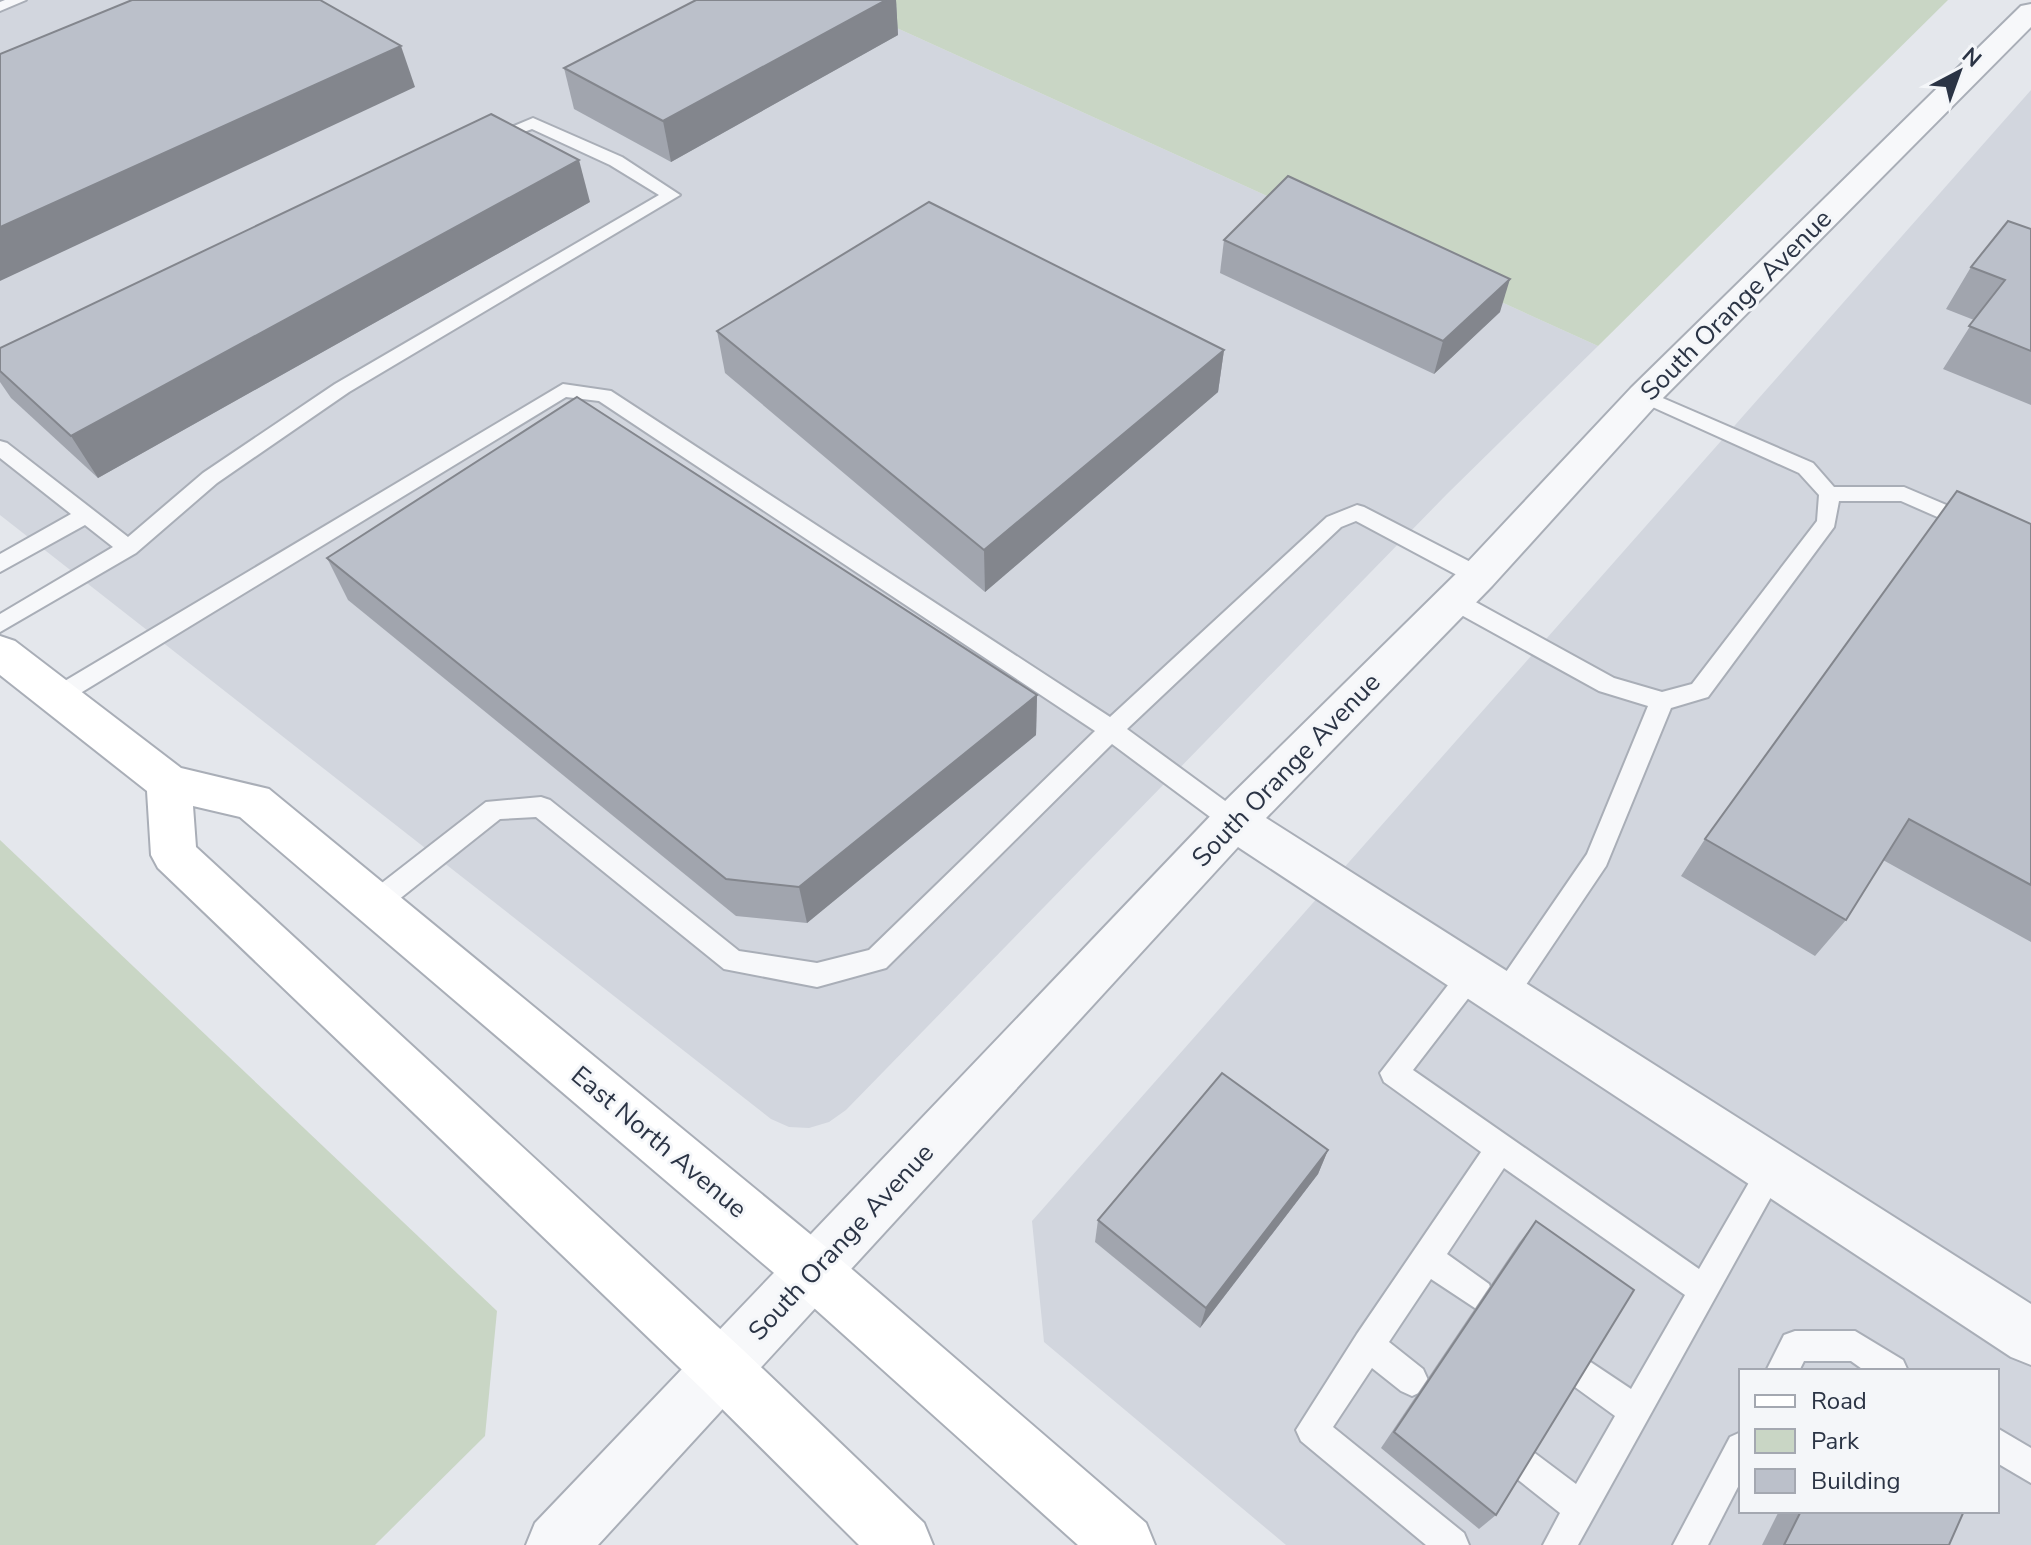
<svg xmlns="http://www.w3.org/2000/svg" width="2031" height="1545" viewBox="0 0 2031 1545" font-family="'Nunito Sans',sans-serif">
<rect width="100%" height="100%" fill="#e4e7ec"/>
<g fill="#d2d6de" fill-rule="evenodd">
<polygon points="0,0 835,0 1598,346 1447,494 846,1110 829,1122 809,1128 789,1127 771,1119 0,515"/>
<path d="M 2031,90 L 2031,1545 L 1286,1545 L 1044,1342 L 1032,1221 ZM 1741,1371 L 1997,1371 L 1997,1511 L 1741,1511 Z"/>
</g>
<g fill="#c9d6c5">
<polygon points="835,0 1948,0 1598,346"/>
<polygon points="0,840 497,1311 485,1436 375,1545 0,1545"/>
</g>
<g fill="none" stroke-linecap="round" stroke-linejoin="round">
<defs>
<g id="lane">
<polygon points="5,0 26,0 0,11 0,2"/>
<polygon points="533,118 622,157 680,195 349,392 217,483 136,553 0,632 0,614 113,547 85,525 0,572 0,554 71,514 0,458 0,441 7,443 128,537 203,473 335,384 659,195 610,165 532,129 488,145 480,140"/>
<polygon points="563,384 611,391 1110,717 1327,517 1357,505 1364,507 1486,570 1489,576 1486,582 1470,582 1356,521 1341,527 1127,729 1243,814 1246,821 1243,828 1234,831 1225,828 1112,744 886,968 817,987 724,969 536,817 500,819 383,912 374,915 365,912 361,904 365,896 486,802 541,797 550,800 739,951 817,963 869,950 1095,731 599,401 566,397 64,703 56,706 48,703 44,697 48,691"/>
<polygon points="1644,390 1813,463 1834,487 1904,487 2031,541 2031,558 1901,501 1839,501 1834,527 1708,697 1671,708 1606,866 1513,1004 1504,1008 1495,1004 1491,996 1495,988 1587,854 1648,706 1599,691 1445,606 1442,600 1445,594 1461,594 1614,678 1662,692 1692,684 1817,521 1819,495 1799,473 1637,400 1634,396 1637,392"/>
<polygon points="1471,963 1480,967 1484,975 1480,983 1413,1070 1699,1269 1762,1160 1772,1156 1782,1160 1786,1170 1578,1545 1543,1545 1560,1513 1502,1467 1497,1456 1502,1445 1513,1440 1524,1445 1576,1484 1615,1416 1557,1374 1552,1363 1557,1352 1568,1347 1631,1389 1685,1295 1504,1168 1447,1254 1489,1284 1493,1295 1489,1306 1478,1310 1431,1279 1389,1342 1423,1369 1428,1380 1423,1391 1412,1396 1401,1391 1372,1368 1333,1427 1464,1533 1469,1545 1426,1545 1301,1441 1296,1430 1357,1334 1481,1152 1384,1082 1380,1073 1462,967"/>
<polygon points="1795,1331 1855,1331 1903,1360 1908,1371 1865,1371 1851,1361 1804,1361 1799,1371 1766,1371 1784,1335"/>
<polygon points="1997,1428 2031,1448 2031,1483 1997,1463"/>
<polygon points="1741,1432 1741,1481 1708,1545 1673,1545 1730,1437"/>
</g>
<polygon id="street" points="2031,4 2031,27 1657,404 1492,586 1266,818 2031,1304 2031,1365 2011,1357 1238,847 598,1545 526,1545 535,1523 1218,808 1464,566 1631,388 2021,6"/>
<polygon id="secondary" points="0,636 15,641 181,768 269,789 832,1252 1146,1523 1155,1545 1078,1545 794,1290 240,817 193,806 196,847 742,1349 924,1523 933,1545 859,1545 702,1389 158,868 151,855 147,791 0,675"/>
</defs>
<use href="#lane" stroke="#a9aeb7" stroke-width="4"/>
<use href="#street" stroke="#a9aeb7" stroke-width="4"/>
<use href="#secondary" stroke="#a9aeb7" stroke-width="4"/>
<use href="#lane" fill="#f7f8fa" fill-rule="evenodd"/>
<use href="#street" fill="#f7f8fa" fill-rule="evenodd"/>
<use href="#secondary" fill="#fff" fill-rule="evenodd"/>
</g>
<g fill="#a1a5ae">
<polygon points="696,0 896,0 898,35 671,162 574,109 564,68"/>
<polygon points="590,202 98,478 11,398 0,382 0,348"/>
<polygon points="2031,229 2031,405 1943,369 1974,320 1946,309 1971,267"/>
<polygon points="1224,240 1500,312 1434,374 1220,273"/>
<polygon points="717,331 1224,350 1218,392 985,592 725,373"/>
<polygon points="2031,524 2031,942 1883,860 1846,920 1815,956 1681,876 1705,839"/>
<polygon points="327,558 1037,695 1036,735 807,923 736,916 348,600"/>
<polygon points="1328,1150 1318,1174 1200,1328 1095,1242 1098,1220"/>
<polygon points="1536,1221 1496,1515 1479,1529 1381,1448 1519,1243"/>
<polygon points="1779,1511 1964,1511 1949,1545 1762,1545"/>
</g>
<g fill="#83868d">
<polygon points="886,0 896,0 898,35 671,162 663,121"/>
<polygon points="401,46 415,87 0,281 0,227"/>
<polygon points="579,160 590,202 98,478 71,436"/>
<polygon points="1510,279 1500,312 1434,374 1443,341"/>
<polygon points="1224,350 1218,392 985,592 984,550"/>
<polygon points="1037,695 1036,735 807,923 799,887"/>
<polygon points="1328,1150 1318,1174 1200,1328 1206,1308"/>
</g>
<g fill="#bbc0ca" stroke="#83868d" stroke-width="2">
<polygon points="132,0 320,0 401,46 0,227 0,54"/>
<polygon points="696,0 886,0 663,121 564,68"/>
<polygon points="491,114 579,160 71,436 0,371 0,348"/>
<polygon points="1288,176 1510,279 1443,341 1224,240"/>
<polygon points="929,202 1224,350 984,550 717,331"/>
<polygon points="2008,221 2031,229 2031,351 1969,326 2005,280 1971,267"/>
<polygon points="577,397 1037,695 799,887 726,879 327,558"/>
<polygon points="1957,491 2031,524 2031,885 1909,819 1846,920 1705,839"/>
<polygon points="1222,1073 1328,1150 1206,1308 1098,1220"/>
<polygon points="1536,1221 1634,1290 1496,1515 1394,1432"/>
<polygon points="1801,1511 1964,1511 1949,1545 1784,1545"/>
</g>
<g text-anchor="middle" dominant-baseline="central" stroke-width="6" stroke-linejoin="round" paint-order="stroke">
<g font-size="26" fill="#2b3445" stroke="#f4f6f9">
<text transform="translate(1736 305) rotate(-45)">South Orange Avenue</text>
<text transform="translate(1286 770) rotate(-46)">South Orange Avenue</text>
<text transform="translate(659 1142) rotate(40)">East North Avenue</text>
<text transform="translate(841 1242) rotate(-47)">South Orange Avenue</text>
</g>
</g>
<rect x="1739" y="1369" width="260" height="144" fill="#f4f6f9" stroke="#a4a8b1" stroke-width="2"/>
<rect x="1755" y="1395" width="40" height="12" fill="#ffffff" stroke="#a4a8b1" stroke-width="2"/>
<text x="1811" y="1409" font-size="24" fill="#2b3445">Road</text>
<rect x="1755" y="1429" width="40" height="24" fill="#c9d6c5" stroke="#a4a8b1" stroke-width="2"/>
<text x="1811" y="1449" font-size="24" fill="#2b3445">Park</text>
<rect x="1755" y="1469" width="40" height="24" fill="#bbc0ca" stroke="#a4a8b1" stroke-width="2"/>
<text x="1811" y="1489" font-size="24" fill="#2b3445">Building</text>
<g transform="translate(1959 72) rotate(41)" stroke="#f4f6f9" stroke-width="6" paint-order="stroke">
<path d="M0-6L14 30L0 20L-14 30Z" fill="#2b3445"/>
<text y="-12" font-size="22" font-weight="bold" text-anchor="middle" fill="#2b3445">N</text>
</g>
</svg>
